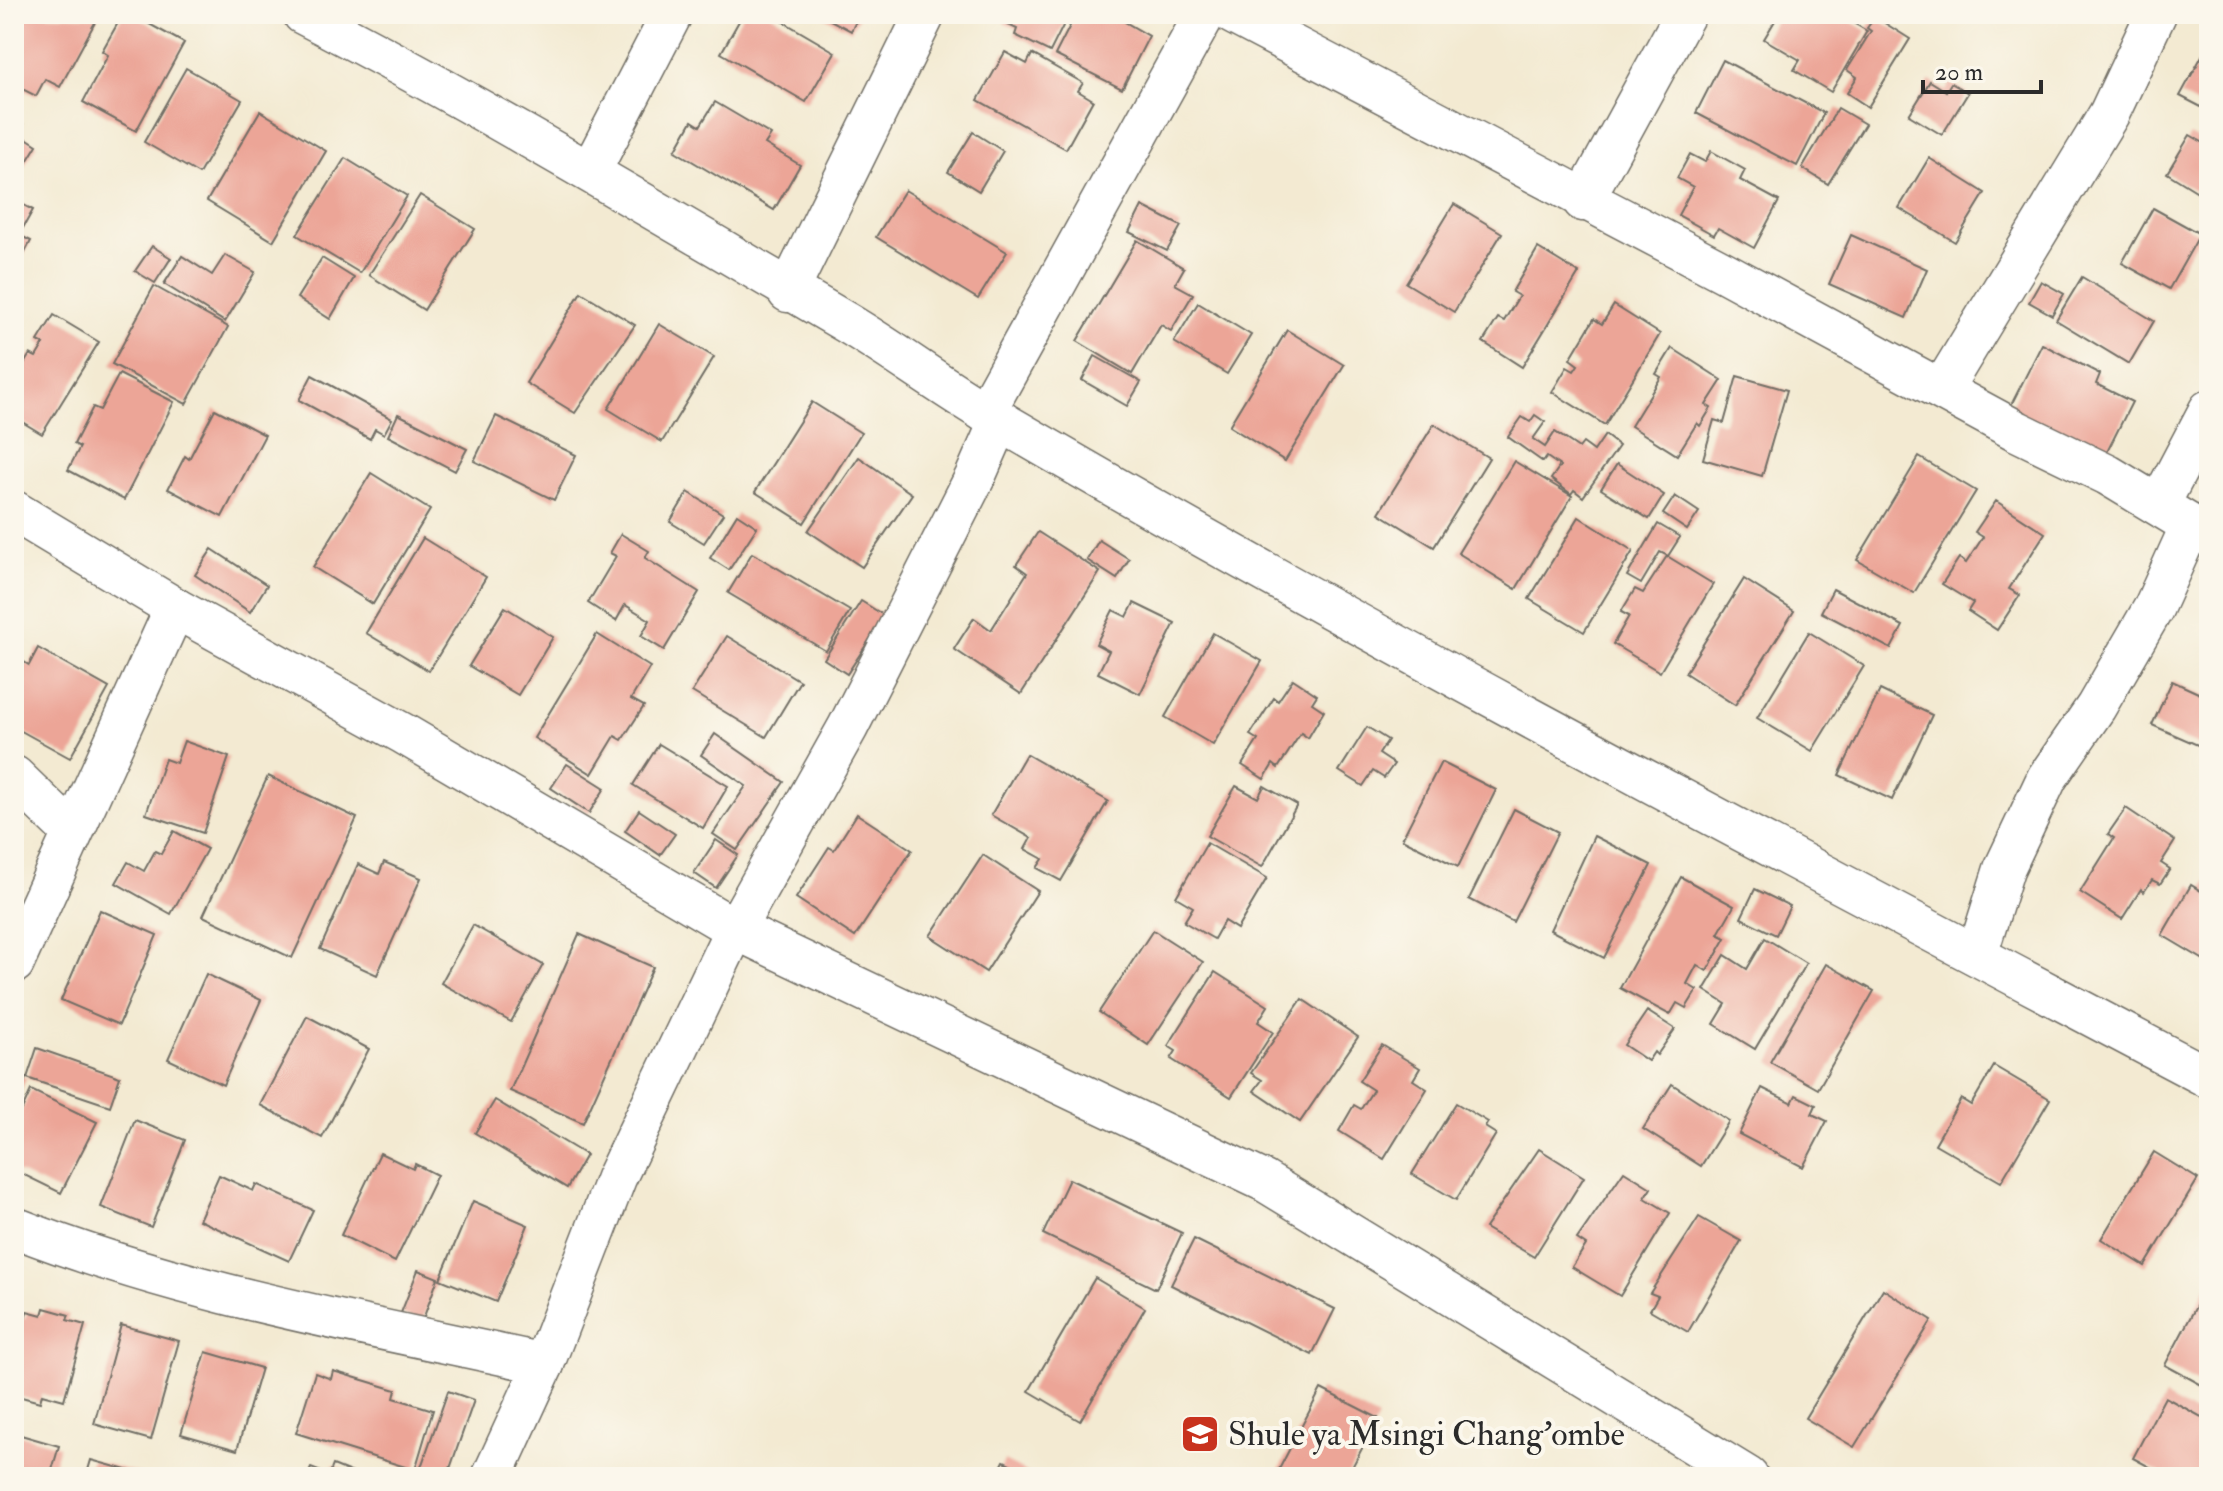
<svg xmlns="http://www.w3.org/2000/svg" width="2223" height="1491" viewBox="0 0 2223 1491" font-family="'IM FELL Double Pica',serif">
<rect width="100%" height="100%" fill="#fbf7ec"/>
<filter id="ink" filterUnits="userSpaceOnUse"><feTurbulence type="fractalNoise" baseFrequency=".0125" numOctaves="2"/><feDisplacementMap in="SourceGraphic" scale="16" xChannelSelector="R" yChannelSelector="G"/><feConvolveMatrix kernelMatrix="1 2 1 2 8 2 1 2 1" color-interpolation-filters="sRGB"/></filter>
<filter id="wash" filterUnits="userSpaceOnUse"><feTurbulence type="fractalNoise" baseFrequency=".006" numOctaves="4" result="noise"/><feDisplacementMap in="SourceGraphic" scale="32" xChannelSelector="R" yChannelSelector="G"/><feGaussianBlur stdDeviation="1.8" result="paint"/><feColorMatrix in="noise" values="0 0 0 0 0 0 0 0 0 0 0 0 0 0 0 0 0 1.4 0 .05"/><feComposite in="paint" operator="in"/></filter>
<g filter="url(#wash)">
<rect width="100%" height="100%" fill="#f3ead2"/>
<g id="blocks">
<g fill="#eca597">
<polygon points="18,14 98,17 60,87 45,79 36,96 14,85 14,22"/>
<polygon points="123,14 131,14 184,43 136,131 83,102 108,55 102,51"/>
<polygon points="743,14 770,14 835,52 806,102 721,53"/>
<polygon points="819,14 860,14 851,31"/>
<polygon points="1009,14 1069,14 1050,52 1015,35 1017,29 1004,23"/>
<polygon points="1076,14 1111,14 1149,36 1122,89 1055,55"/>
<polygon points="1779,14 1830,14 1839,20 1841,16 1867,31 1831,92 1794,70 1800,60 1764,39"/>
<polygon points="1875,17 1910,39 1868,107 1847,93 1857,77 1847,70 1871,31 1867,28"/>
<polygon points="2209,43 2209,111 2180,96"/>
<polygon points="1005,52 1027,64 1032,54 1083,83 1078,91 1093,100 1066,149 978,100"/>
<polygon points="1723,60 1824,113 1797,166 1696,113"/>
<polygon points="186,68 242,100 199,174 144,142"/>
<polygon points="1930,81 1946,91 1951,83 1968,93 1942,135 1909,115"/>
<polygon points="715,102 771,135 765,144 800,165 774,210 675,151 692,121 700,126"/>
<polygon points="1838,108 1865,124 1828,184 1802,168"/>
<polygon points="260,111 326,151 273,241 207,201"/>
<polygon points="14,118 23,124 17,132 37,145 18,176 14,173"/>
<polygon points="973,132 1003,151 979,191 948,172"/>
<polygon points="2190,135 2209,146 2209,199 2167,173"/>
<polygon points="1711,151 1745,170 1740,180 1779,201 1754,248 1718,228 1714,235 1678,215 1693,187 1677,178 1690,154 1705,162"/>
<polygon points="345,158 407,196 360,273 297,235"/>
<polygon points="1929,158 1985,193 1955,242 1899,208"/>
<polygon points="905,190 1007,252 978,299 876,237"/>
<polygon points="420,195 475,229 424,310 369,275"/>
<polygon points="14,200 33,210 19,235 31,241 21,260 14,256"/>
<polygon points="1454,204 1502,233 1454,312 1406,283"/>
<polygon points="1142,206 1181,226 1167,251 1129,232"/>
<polygon points="2153,208 2200,234 2169,289 2122,263"/>
<polygon points="1851,235 1927,269 1906,318 1829,284"/>
<polygon points="1137,240 1184,268 1175,284 1193,294 1171,331 1161,325 1132,374 1077,341"/>
<polygon points="152,246 171,258 155,283 135,271"/>
<polygon points="1538,248 1579,273 1522,367 1483,342 1498,318 1504,321 1519,296 1512,292"/>
<polygon points="225,255 255,272 225,322 164,284 182,256 212,275"/>
<polygon points="322,258 354,278 330,319 297,298"/>
<polygon points="2082,277 2154,321 2129,364 2056,320"/>
<polygon points="2041,281 2064,294 2052,315 2029,302"/>
<polygon points="154,286 228,327 186,404 112,364"/>
<polygon points="581,292 635,325 575,413 526,383"/>
<polygon points="1198,303 1251,335 1227,374 1174,342"/>
<polygon points="1614,305 1660,334 1605,425 1552,392 1567,367 1574,371 1578,365 1570,359 1594,319 1602,324"/>
<polygon points="54,315 99,342 42,434 14,417 18,397 14,395 14,380 30,354 36,357 44,344 38,341"/>
<polygon points="659,324 714,357 662,442 608,409"/>
<polygon points="1287,330 1344,365 1285,461 1229,426"/>
<polygon points="2042,344 2100,374 2096,384 2132,402 2104,458 2009,409"/>
<polygon points="1672,348 1722,380 1706,405 1711,408 1700,426 1697,423 1677,455 1631,426 1661,377 1656,374"/>
<polygon points="1095,356 1141,382 1127,406 1082,380"/>
<polygon points="119,374 174,402 124,500 68,470 80,447 74,444 93,407 100,410"/>
<polygon points="312,375 392,419 384,434 375,429 370,439 299,400"/>
<polygon points="1737,376 1787,390 1762,476 1703,459 1714,420 1724,423"/>
<polygon points="812,402 861,433 804,523 755,492"/>
<polygon points="215,409 265,435 222,517 168,489 185,456 189,459"/>
<polygon points="398,414 467,449 455,471 388,436"/>
<polygon points="1535,415 1545,422 1533,439 1545,447 1555,432 1579,448 1583,443 1594,451 1605,435 1619,446 1583,497 1574,490 1571,494 1551,479 1560,466 1547,457 1543,462 1508,437 1522,417 1530,422"/>
<polygon points="496,416 576,455 554,500 474,461"/>
<polygon points="1434,424 1489,458 1434,547 1379,513"/>
<polygon points="859,457 912,494 862,567 808,531"/>
<polygon points="1919,457 1976,491 1914,593 1857,560"/>
<polygon points="1514,461 1572,496 1516,589 1458,553"/>
<polygon points="1617,464 1664,495 1649,519 1601,489"/>
<polygon points="371,473 430,510 373,604 313,567"/>
<polygon points="688,492 723,514 704,543 670,522"/>
<polygon points="1675,496 1699,512 1687,530 1663,514"/>
<polygon points="1996,501 2045,533 2009,589 2020,595 1997,630 1968,611 1973,603 1942,584 1959,558 1966,563 1983,537 1975,532"/>
<polygon points="737,514 757,527 729,570 710,558"/>
<polygon points="1579,517 1633,551 1584,632 1529,599"/>
<polygon points="1658,524 1680,537 1668,556 1660,552 1641,584 1627,576"/>
<polygon points="1038,532 1100,572 1021,694 954,649 974,618 991,630 1027,573 1016,565"/>
<polygon points="621,534 649,551 645,558 699,592 664,650 641,636 650,620 625,605 616,621 588,603 616,556 610,553"/>
<polygon points="423,538 486,577 429,671 366,633"/>
<polygon points="1099,540 1129,559 1117,579 1087,560"/>
<polygon points="212,549 267,585 250,612 195,575"/>
<polygon points="752,553 850,611 826,651 728,593"/>
<polygon points="1667,556 1713,584 1660,672 1613,644 1629,616 1621,612 1635,589 1643,593"/>
<polygon points="1744,579 1794,611 1735,705 1685,673"/>
<polygon points="1833,589 1903,626 1891,649 1821,612"/>
<polygon points="861,601 885,616 847,674 824,659"/>
<polygon points="1134,603 1175,623 1140,694 1098,673 1109,651 1096,644 1113,610 1127,617"/>
<polygon points="505,607 553,637 518,695 469,666"/>
<polygon points="1809,632 1864,666 1812,751 1757,718"/>
<polygon points="1213,633 1262,661 1213,745 1165,717"/>
<polygon points="597,634 650,667 631,699 644,706 622,740 615,736 592,774 534,738"/>
<polygon points="727,636 800,681 766,737 692,692"/>
<polygon points="38,648 109,688 70,758 14,727 14,656 29,665"/>
<polygon points="1293,679 1317,695 1312,703 1324,711 1308,738 1301,733 1278,768 1273,764 1264,779 1242,765 1258,740 1250,735 1274,698 1278,701"/>
<polygon points="2172,681 2209,698 2209,750 2152,725"/>
<polygon points="1880,690 1932,715 1892,800 1839,775"/>
<polygon points="1367,727 1388,740 1379,754 1394,764 1384,778 1373,771 1363,786 1339,771"/>
<polygon points="715,734 784,782 737,850 713,834 746,786 701,755"/>
<polygon points="184,741 229,757 203,833 146,814 165,759 176,763"/>
<polygon points="659,744 728,786 703,828 633,785"/>
<polygon points="1026,754 1108,801 1061,881 1037,868 1043,859 1025,849 1031,838 991,815"/>
<polygon points="1441,762 1496,790 1458,867 1402,839"/>
<polygon points="567,764 605,788 589,813 551,788"/>
<polygon points="268,776 357,818 292,958 203,916"/>
<polygon points="1236,786 1258,798 1264,786 1297,805 1262,867 1207,836"/>
<polygon points="2126,808 2175,841 2161,863 2170,869 2160,884 2152,880 2144,892 2141,889 2122,919 2080,892 2114,838 2108,834"/>
<polygon points="1514,809 1558,832 1513,922 1469,899"/>
<polygon points="639,810 675,834 660,855 625,831"/>
<polygon points="857,814 912,850 855,937 796,898 829,847 834,850"/>
<polygon points="174,831 207,849 171,914 116,883 128,862 144,871 155,851 161,854"/>
<polygon points="1594,836 1651,865 1604,958 1550,930"/>
<polygon points="716,840 738,855 716,888 694,873"/>
<polygon points="1207,843 1267,878 1237,929 1224,921 1214,939 1184,922 1193,907 1176,897"/>
<polygon points="983,855 1038,891 986,972 930,936"/>
<polygon points="384,862 421,878 377,975 320,949 358,864 379,874"/>
<polygon points="1681,877 1734,906 1718,934 1726,938 1707,971 1697,965 1687,984 1697,990 1686,1008 1677,1003 1670,1015 1620,988"/>
<polygon points="2209,877 2209,963 2162,935 2191,885 2201,891"/>
<polygon points="1755,889 1790,906 1776,935 1741,918"/>
<polygon points="100,910 157,935 119,1025 61,1000"/>
<polygon points="473,925 543,965 511,1022 441,983"/>
<polygon points="1153,930 1203,962 1148,1045 1099,1012"/>
<polygon points="579,934 653,967 583,1123 510,1091"/>
<polygon points="1765,938 1806,963 1755,1049 1714,1024 1726,1004 1704,990 1725,955 1747,969"/>
<polygon points="1826,964 1874,991 1818,1089 1770,1062"/>
<polygon points="1215,972 1268,1006 1258,1022 1273,1032 1231,1097 1171,1059 1176,1051 1168,1046"/>
<polygon points="206,974 261,1000 223,1085 168,1059"/>
<polygon points="1302,999 1358,1037 1300,1122 1254,1091 1262,1080 1251,1073"/>
<polygon points="1647,1011 1675,1029 1657,1055 1654,1052 1648,1061 1624,1045"/>
<polygon points="307,1016 369,1049 322,1138 260,1105"/>
<polygon points="1382,1045 1420,1068 1413,1080 1427,1089 1384,1159 1339,1131 1354,1105 1361,1109 1373,1090 1359,1081"/>
<polygon points="37,1048 120,1077 110,1106 27,1078"/>
<polygon points="1994,1066 2050,1099 2001,1182 1935,1144 1961,1099 1971,1105"/>
<polygon points="14,1073 26,1078 14,1106 22,1110 31,1090 97,1122 61,1193 14,1170"/>
<polygon points="1672,1084 1729,1121 1701,1166 1643,1129"/>
<polygon points="1762,1088 1792,1103 1796,1095 1816,1105 1812,1114 1827,1121 1803,1167 1739,1134"/>
<polygon points="495,1100 586,1155 567,1188 475,1133"/>
<polygon points="1456,1103 1488,1122 1485,1127 1496,1134 1456,1200 1412,1174"/>
<polygon points="135,1120 185,1140 151,1227 101,1207"/>
<polygon points="1539,1149 1584,1177 1534,1257 1485,1228"/>
<polygon points="2154,1152 2198,1179 2145,1266 2101,1239"/>
<polygon points="380,1153 413,1169 415,1164 437,1175 395,1262 341,1235"/>
<polygon points="1624,1171 1651,1188 1645,1198 1670,1213 1620,1296 1572,1267 1586,1245 1577,1239"/>
<polygon points="219,1175 253,1191 256,1184 313,1210 289,1261 199,1220"/>
<polygon points="1069,1179 1182,1233 1156,1289 1043,1234"/>
<polygon points="473,1201 528,1225 496,1302 440,1279"/>
<polygon points="1699,1217 1741,1241 1688,1332 1650,1310 1658,1296 1650,1293"/>
<polygon points="1194,1239 1335,1309 1312,1355 1171,1285"/>
<polygon points="418,1270 438,1278 422,1322 401,1313"/>
<polygon points="1095,1278 1145,1308 1080,1421 1029,1391"/>
<polygon points="2209,1282 2209,1389 2165,1365"/>
<polygon points="1883,1289 1932,1320 1854,1447 1805,1418"/>
<polygon points="44,1308 69,1315 67,1320 85,1325 64,1400 42,1394 40,1402 14,1395 14,1361 19,1342 14,1340 14,1332 18,1317 25,1319 27,1311 42,1315"/>
<polygon points="121,1325 179,1341 151,1440 94,1424"/>
<polygon points="206,1352 261,1368 237,1450 181,1434"/>
<polygon points="333,1371 396,1390 394,1398 433,1410 415,1470 296,1433 315,1373 331,1379"/>
<polygon points="1321,1389 1378,1418 1347,1477 1275,1477"/>
<polygon points="448,1391 474,1400 447,1477 430,1477 419,1473"/>
<polygon points="2165,1397 2209,1421 2209,1477 2168,1477 2133,1458"/>
<polygon points="14,1433 59,1446 50,1477 14,1477"/>
<polygon points="91,1460 141,1474 140,1477 86,1477"/>
<polygon points="1004,1461 1036,1477 996,1477"/>
<polygon points="333,1465 363,1477 307,1477 311,1468 329,1475"/>
</g>
</g>
</g>
<g filter="url(#ink)">
<use href="#blocks" fill-opacity="0" stroke="#716e65" stroke-width="2"/>
<g fill="none" stroke-linecap="round" stroke-linejoin="round">
<defs>
<g id="street">
<path d="M 303,14 C 489,110 667,218 847,323 C 894,351 938,384 985,412 C 1386,647 1798,861 2209,1078"/>
<polyline points="1233,14 1724,272 2017,431 2108,475 2209,536"/>
<polyline points="590,172 672,14"/>
<polyline points="1583,201 1685,14"/>
<polyline points="788,292 925,14"/>
<polyline points="1942,389 2109,114 2156,14"/>
<polyline points="985,412 1205,14"/>
<polyline points="2159,505 2209,410"/>
<polyline points="14,511 175,608 404,734 735,929 1264,1181 1748,1477"/>
<polyline points="14,776 71,831"/>
<polyline points="1977,955 2004,869 2047,778 2096,707 2153,609 2191,525"/>
<polyline points="14,963 175,608"/>
<path d="M 14,1227 C 183,1294 367,1325 544,1364"/>
<polyline points="492,1477 544,1364 616,1178 735,929 848,727 975,477 1000,420"/>
</g>
</defs>
<use href="#street" stroke="#716e65" stroke-width="43"/>
<use href="#street" stroke="#fff" stroke-width="40"/>
</g>
</g>
<defs>
<symbol id="school-square" viewBox="-11 -11 22 22"><rect x="-9" y="-9" width="18" height="18" rx="4" fill="#c8321e" stroke="#fbf7ec"/><path d="M0-5L7-2L0 1L-7-2ZM-4 1L0 2.5L4 1V4Q0 6-4 4Z" fill="#fff"/></symbol>
</defs>
<g fill-rule="evenodd">
<use href="#school-square" x="1178" y="1412" width="44" height="44"/>
</g>
<g text-anchor="middle" dominant-baseline="central" stroke-width="8" stroke-linejoin="round" paint-order="stroke">
<g font-size="34" fill="#2b2b2b" stroke="#fbf7ec" text-anchor="start">
<text x="1228" y="1434">Shule ya Msingi Chang'ombe</text>
</g>
</g>
<rect width="2223" height="1491" fill="none" stroke="#fbf7ec" stroke-width="48"/>
<path d="M1923 80v12h118v-12" fill="none" stroke="#2b2b2b" stroke-width="4"/>
<text x="1935" y="80" font-size="24" fill="#2b2b2b" stroke="#fbf7ec" stroke-width="6" paint-order="stroke">20 m</text>
</svg>
